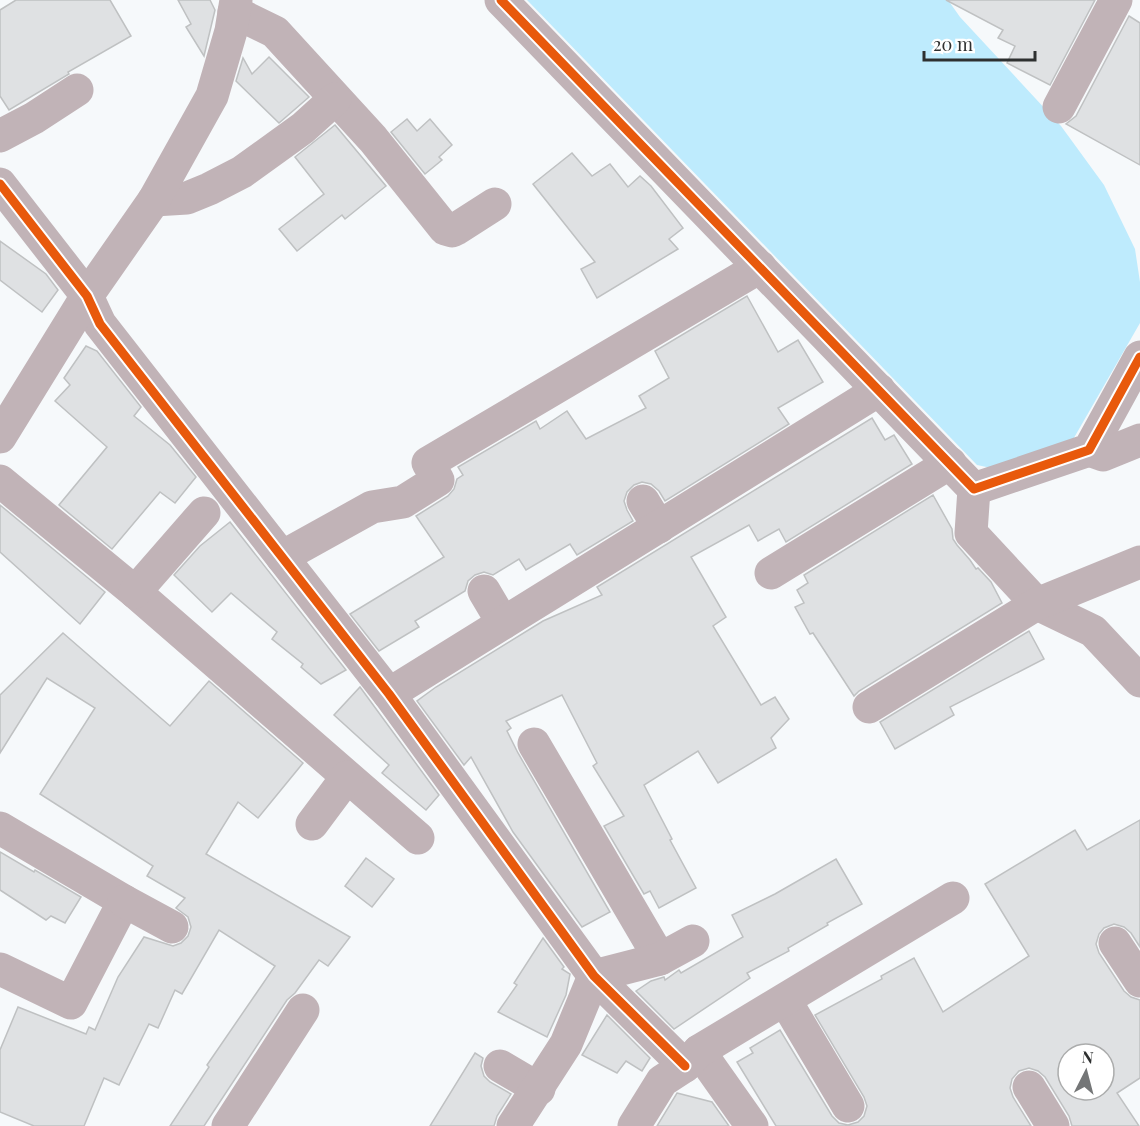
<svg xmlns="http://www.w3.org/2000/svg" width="1140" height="1126" viewBox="0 0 1140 1126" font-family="'Playfair Display',serif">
<rect width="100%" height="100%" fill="#f6f9fb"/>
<polygon fill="#beebfd" points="527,0 948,0 960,17 1061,126 1104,185 1135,249 1140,282 1140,323 1071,443 996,469 977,465"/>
<g fill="#dfe1e3" stroke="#bfc1c2" stroke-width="1.5" fill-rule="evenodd">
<polygon points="16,0 110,0 131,36 68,72 69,74 9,110 0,96 0,10"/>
<polygon points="178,0 210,0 215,10 204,56 186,27 191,24"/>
<polygon points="946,0 1095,0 1050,85 1007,63 1015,46 998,38 1003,30"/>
<polygon points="1129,16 1140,23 1140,165 1066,124 1076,116"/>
<polygon points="269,57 309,97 279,123 236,81 243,58 252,74"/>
<polygon points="407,119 417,131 430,119 452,145 439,157 442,160 425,174 391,132"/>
<polygon points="335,125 386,186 345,219 342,215 297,251 279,229 324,194 295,157"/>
<polygon points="572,153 592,176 610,164 628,187 640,176 651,186 683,228 669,239 678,249 597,298 581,269 595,262 533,184"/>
<polygon points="0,241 46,274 58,290 42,312 0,280"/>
<polygon points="747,296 778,352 798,340 823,382 778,408 789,424 665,501 659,491 651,484 642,482 634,485 627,492 624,501 627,510 633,521 577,555 570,544 526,570 519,559 493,575 484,572 475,575 468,581 465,591 415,621 419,627 379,651 350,614 444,557 416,516 448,496 454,489 457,479 463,475 458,467 536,421 540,429 567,411 586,439 646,408 639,396 669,378 655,351"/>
<polygon points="86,346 97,351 141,407 134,416 170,445 196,477 175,503 160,492 112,549 59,505 107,447 55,401 70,385 64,378"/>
<polygon points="872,418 885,440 894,435 912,464 786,542 779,529 758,541 749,525 691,557 726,617 713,626 761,705 775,697 789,719 771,738 776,748 718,783 698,751 644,785 672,839 670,840 696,888 659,908 650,891 644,894 604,826 624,816 593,766 597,763 562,695 506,721 511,728 507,731 518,753 610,912 582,927 513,832 471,757 464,765 417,701 436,687 543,621 602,595 597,587"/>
<polygon points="933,495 952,529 953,539 957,545 970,560 976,569 978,568 991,582 1002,603 859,691 854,696 813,633 810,634 795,607 804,603 797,590 808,583 804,575"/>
<polygon points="0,505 105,592 80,624 0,552"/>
<polygon points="230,522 346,670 321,684 301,667 303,664 272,639 277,632 231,593 212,612 174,575 200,546"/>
<polygon points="1029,631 1044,659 950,707 954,715 895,749 880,722"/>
<polygon points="63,633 170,726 209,681 303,763 258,818 238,802 206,854 350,937 328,966 319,960 295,993 287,1000 204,1126 170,1126 209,1067 207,1065 275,966 219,930 182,994 175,990 158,1028 149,1024 119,1085 104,1078 84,1126 34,1126 0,1112 0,1050 18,1007 86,1034 89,1027 95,1030 118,977 144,937 173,946 181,943 188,936 191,927 188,917 176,908 185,898 147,876 153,866 40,794 95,708 47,678 0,753 0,695"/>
<polygon points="360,687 439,795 426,810 382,773 389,765 334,715"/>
<path d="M 1140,820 L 1140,947 L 1131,933 L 1124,927 L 1114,924 L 1104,928 L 1099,934 L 1096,944 L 1099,953 L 1124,991 L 1131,997 L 1140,1000 L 1140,1078 L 1117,1093 L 1139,1126 L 1072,1126 L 1069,1116 L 1045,1077 L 1038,1071 L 1029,1068 L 1019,1071 L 1012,1079 L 1010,1088 L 1013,1097 L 1031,1126 L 776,1126 L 737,1062 L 753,1053 L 750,1048 L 780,1030 L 832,1116 L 839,1123 L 848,1125 L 858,1122 L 864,1116 L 867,1106 L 864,1097 L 815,1015 L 882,979 L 881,976 L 914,958 L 943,1012 L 1029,956 L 985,884 L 1075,830 L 1087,850 ZM 1068,1054 L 1104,1054 L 1104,1090 L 1068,1090 Z"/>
<polygon points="0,852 34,872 35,870 81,897 65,923 51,916 46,920 0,890"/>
<polygon points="366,858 394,879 372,907 345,886"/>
<polygon points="836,859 862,904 827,923 828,925 788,948 789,951 747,973 750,978 674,1029 636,991 651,981 664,977 665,980 679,970 681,973 743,937 732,915 775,894"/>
<polygon points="543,938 564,967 562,969 570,974 566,995 547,1037 498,1012 517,985 514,983"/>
<polygon points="607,1015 650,1058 642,1071 626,1061 617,1073 582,1055"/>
<polygon points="475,1053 483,1058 481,1066 484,1076 490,1082 511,1094 497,1116 494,1126 430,1126"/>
<polygon points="677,1093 712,1102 729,1126 657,1126"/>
</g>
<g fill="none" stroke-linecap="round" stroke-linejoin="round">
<g stroke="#c1b3b7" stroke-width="33">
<polyline points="501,0 974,489 1089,450 1140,357"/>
<polyline points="234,12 275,32 373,139 445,229 452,231 456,229 495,204"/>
<polyline points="1059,107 1116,0"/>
<polyline points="0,136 34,118 77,90"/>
<polyline points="0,184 87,296 100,324 389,694 594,976 685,1066"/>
<polyline points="154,200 187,198 209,189 242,172 303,128 335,99"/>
<polyline points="0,437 87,296 154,200 212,96 231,31 236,0"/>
<polyline points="1089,450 1103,455 1140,440"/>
<polyline points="0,481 135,592 418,838"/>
<polyline points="974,489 971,533 1037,604 1093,631 1140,681"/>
<polyline points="643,501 659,527"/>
<polyline points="282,557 372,507 403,502 438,480 428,463 760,267"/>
<polyline points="771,573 950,463"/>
<polyline points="484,591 503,623"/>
<polyline points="135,592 204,513"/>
<polyline points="389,694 879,390"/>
<polyline points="869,707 1037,604 1140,562"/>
<polyline points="534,744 660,959"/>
<polyline points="312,824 347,777"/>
<polyline points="0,828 124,901 71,1003 0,969"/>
<polyline points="124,901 172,927"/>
<polyline points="1115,943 1140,981"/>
<polyline points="785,1000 848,1106"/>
<polyline points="699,1051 752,1126"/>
<polyline points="500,1066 539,1089"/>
<polyline points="1029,1087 1053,1126"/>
<polyline points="228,1126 303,1010"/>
<polyline points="513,1126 566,1044 594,976 660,959 693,941"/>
<polyline points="634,1126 662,1081 685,1066 699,1051 953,898"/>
</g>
<defs>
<g id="cycleway">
<polyline points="501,0 974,489 1089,450 1140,357"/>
<polyline points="0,184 87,296 100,324 389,694 594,976 685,1066"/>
</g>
</defs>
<use href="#cycleway" stroke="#fff" stroke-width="13"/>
<use href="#cycleway" stroke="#e8590c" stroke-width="9"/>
</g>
<g transform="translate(1086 1072) rotate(6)"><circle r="28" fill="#ffffff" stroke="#abacac" stroke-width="1.5"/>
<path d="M0-4.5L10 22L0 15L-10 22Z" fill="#747677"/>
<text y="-9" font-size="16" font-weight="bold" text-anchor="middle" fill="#2e3030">N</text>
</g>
<path d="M924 51v9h111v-9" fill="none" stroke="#2e3030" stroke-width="3"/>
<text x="933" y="51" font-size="18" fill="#2e3030" stroke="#ffffff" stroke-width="4.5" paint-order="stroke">20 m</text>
</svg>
